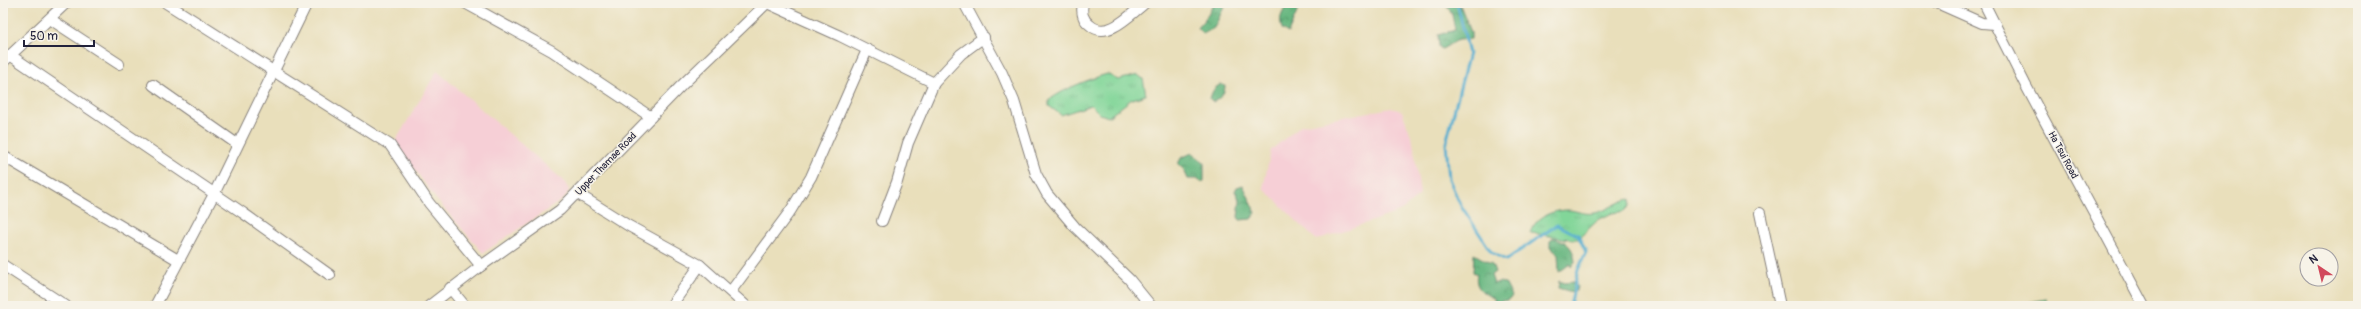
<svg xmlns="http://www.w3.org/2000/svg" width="2361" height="309" viewBox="0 0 2361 309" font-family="Pangolin,sans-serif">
<defs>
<pattern id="grass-tufts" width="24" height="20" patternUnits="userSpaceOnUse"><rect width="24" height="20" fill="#82d699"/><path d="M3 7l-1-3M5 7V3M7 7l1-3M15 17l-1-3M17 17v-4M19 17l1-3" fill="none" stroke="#70b785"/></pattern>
<pattern id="forest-crowns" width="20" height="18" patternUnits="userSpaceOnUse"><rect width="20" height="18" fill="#69b781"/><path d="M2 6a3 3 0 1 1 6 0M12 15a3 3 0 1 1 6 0" fill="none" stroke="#56946b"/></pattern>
</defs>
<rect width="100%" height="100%" fill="#f7f3e8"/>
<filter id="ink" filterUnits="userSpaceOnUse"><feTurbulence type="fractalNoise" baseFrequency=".025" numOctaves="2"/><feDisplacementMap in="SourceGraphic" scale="8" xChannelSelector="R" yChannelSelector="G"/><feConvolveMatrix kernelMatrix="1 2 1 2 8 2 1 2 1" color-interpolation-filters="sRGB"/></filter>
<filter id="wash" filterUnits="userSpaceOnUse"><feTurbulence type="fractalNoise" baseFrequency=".012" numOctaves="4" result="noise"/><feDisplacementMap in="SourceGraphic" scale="16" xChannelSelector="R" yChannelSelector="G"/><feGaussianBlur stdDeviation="0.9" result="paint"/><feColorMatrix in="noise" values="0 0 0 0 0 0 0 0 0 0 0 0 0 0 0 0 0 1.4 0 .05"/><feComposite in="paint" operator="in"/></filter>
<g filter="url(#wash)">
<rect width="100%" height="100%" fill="#e9dfbb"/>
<g fill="#f6cfd6">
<polygon points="437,71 564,181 569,190 565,198 483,253 436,199 395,142"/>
<polygon points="1391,108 1402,111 1413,141 1420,195 1399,212 1316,240 1263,188 1271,150 1301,125"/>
</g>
<g fill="url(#grass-tufts)" stroke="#527c6a">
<path d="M 1107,74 L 1118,80 L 1138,75 L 1143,79 L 1146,95 L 1132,99 L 1108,117 L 1100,114 L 1091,105 L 1061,115 L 1049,106 L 1049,100 C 1066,88 1087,80 1107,74 Z"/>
<path d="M 1631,199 L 1630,206 L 1625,211 L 1612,213 L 1598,220 L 1578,239 C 1562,240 1546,234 1530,233 C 1536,217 1550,211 1567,210 C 1576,210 1584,215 1594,213 C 1608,211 1618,200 1631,199 Z"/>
</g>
<g fill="url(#forest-crowns)" stroke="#466c5e">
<polygon points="1214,3 1226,3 1214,28 1203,34 1197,28 1208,15"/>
<path d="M 1287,3 L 1301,3 L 1288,33 L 1282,29 C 1278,15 1283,15 1287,3 Z"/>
<polygon points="1446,3 1460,5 1471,32 1471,39 1458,40 1442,49 1439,47 1438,35 1455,30 1452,15"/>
<path d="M 1221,84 L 1225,86 C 1225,93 1220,99 1213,102 L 1210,99 C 1212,91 1214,88 1221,84 Z"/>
<polygon points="1192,153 1204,162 1204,181 1201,182 1197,179 1188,179 1184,170 1178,164 1181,158"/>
<polygon points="1243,185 1256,213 1251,219 1240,220 1238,217 1240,201 1235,191 1237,187"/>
<path d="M 1554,238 C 1567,241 1574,248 1575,262 L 1571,267 L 1570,264 L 1559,272 L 1558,254 L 1550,247 L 1550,241 Z"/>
<path d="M 1474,254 L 1492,264 L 1495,272 L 1491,275 L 1494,284 L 1498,282 L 1505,283 L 1512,296 L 1509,300 L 1501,301 L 1503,306 L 1495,306 L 1494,298 C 1483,294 1474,287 1477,274 L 1473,272 Z"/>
<polygon points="1559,281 1564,283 1573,282 1577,286 1576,291 1572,292 1558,288"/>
</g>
<polygon fill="#82d699" stroke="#527c6a" points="2046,299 2047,306 2011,306"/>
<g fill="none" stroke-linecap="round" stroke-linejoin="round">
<polyline stroke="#52add0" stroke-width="3" points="1457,3 1469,53 1446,143 1449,179 1460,204 1492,253 1506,260 1557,225 1578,235 1586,252 1578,270 1570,306"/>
</g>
</g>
<g filter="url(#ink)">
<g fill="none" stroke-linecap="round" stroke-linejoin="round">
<defs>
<g id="minor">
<polyline points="166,3 390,145 429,203 481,266"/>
<polyline points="465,3 552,51 651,117"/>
<polyline points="767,3 840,36 934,83"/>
<polyline points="964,3 1002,73 1014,101 1036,174 1047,194 1075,227 1129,279 1151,306"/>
<path d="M 1083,3 C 1081,12 1082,19 1090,25 C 1107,41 1131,14 1145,3"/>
<polyline points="1937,3 1982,23 1995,24"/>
<polyline points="1984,3 2025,84 2144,306"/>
<polyline points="50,19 119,64"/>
<polyline points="10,55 243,213 330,275"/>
<polyline points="3,62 66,3"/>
<polyline points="153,85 237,144"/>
<polyline points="3,156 178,260"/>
<polyline points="578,194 629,226 700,265 746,306"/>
<polyline points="1760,213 1780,306"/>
<polyline points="882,221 897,182 908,143 934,83 961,54 984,37"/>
<polyline points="3,265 66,306"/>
<polyline points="450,288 465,306"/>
<polyline points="731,291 791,210 811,177 867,50"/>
<polyline points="155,306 214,194 307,3"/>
<polyline points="429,306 481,266 560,210 682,85 767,3"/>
<polyline points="671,306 700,265"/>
</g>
</defs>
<use href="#minor" stroke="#86807b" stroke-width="12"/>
<use href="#minor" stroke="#fff" stroke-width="10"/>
</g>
</g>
<g text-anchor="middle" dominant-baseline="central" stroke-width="3" stroke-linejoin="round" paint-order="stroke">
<g font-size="10" fill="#22223b" stroke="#f7f3e8">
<text transform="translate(2063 155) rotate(62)">Ha Tsui Road</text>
<text transform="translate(606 164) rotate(-46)">Upper Thamae Road</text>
</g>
</g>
<rect width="2361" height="309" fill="none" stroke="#f7f3e8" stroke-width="16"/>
<g transform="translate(2319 267) rotate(325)"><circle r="19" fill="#f7f3e8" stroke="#a29fa3"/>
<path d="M0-3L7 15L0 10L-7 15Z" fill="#d1495b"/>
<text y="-6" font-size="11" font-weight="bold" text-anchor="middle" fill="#22223b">N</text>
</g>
<path d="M24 40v6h70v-6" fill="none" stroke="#22223b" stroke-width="2"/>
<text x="30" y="40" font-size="12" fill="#22223b" stroke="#f7f3e8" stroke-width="3" paint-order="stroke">50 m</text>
</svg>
